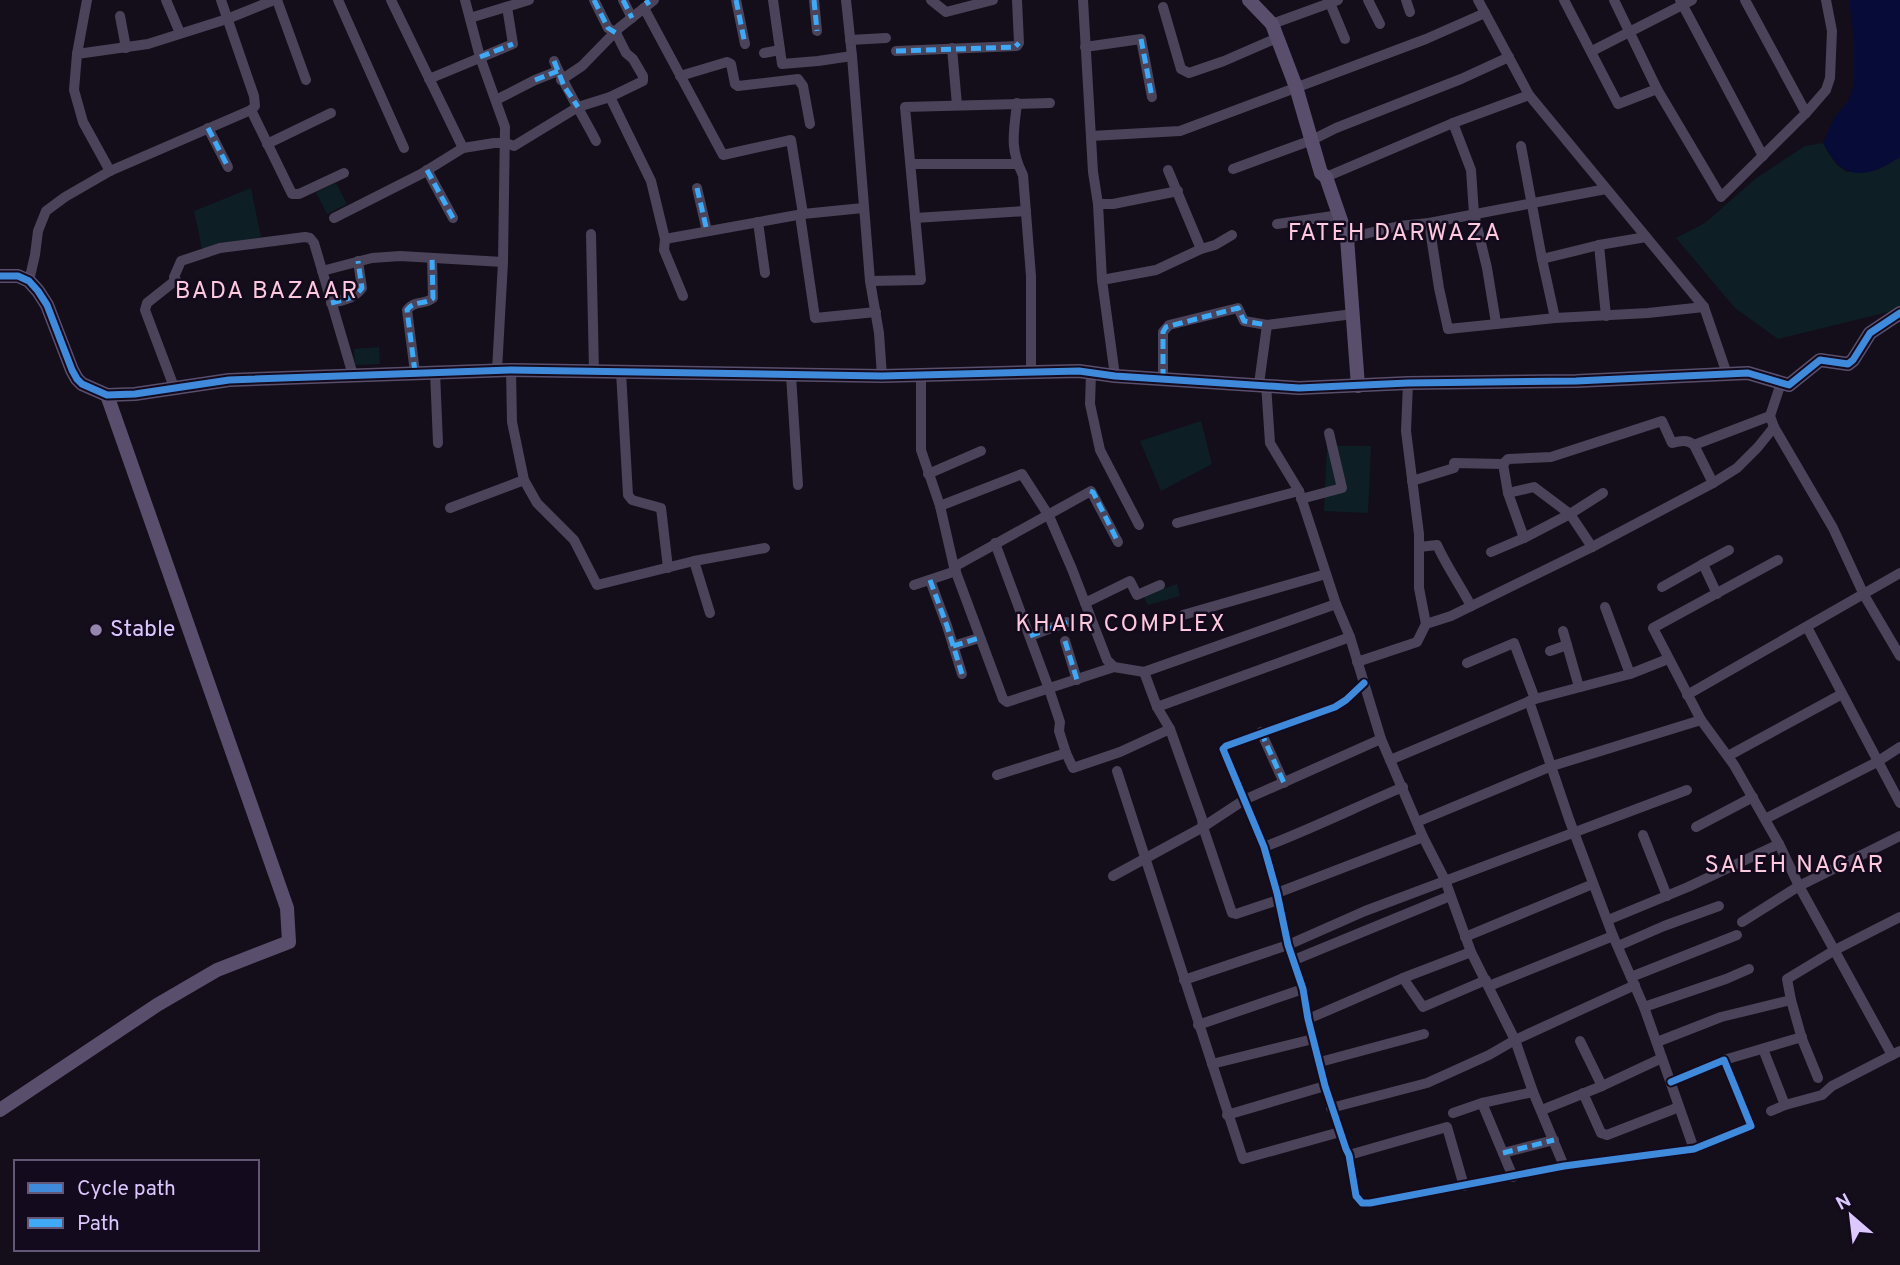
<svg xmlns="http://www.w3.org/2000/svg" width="1900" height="1265" viewBox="0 0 1900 1265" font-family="Overpass,sans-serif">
<rect width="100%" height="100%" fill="#130e19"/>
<g fill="#0e1e25">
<polygon points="1823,143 1829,154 1837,165 1847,172 1877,170 1900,157 1900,307 1892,311 1778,339 1735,308 1676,238 1705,223 1755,179 1805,146"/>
<polygon points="336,183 347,204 327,214 316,192"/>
<polygon points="251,188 261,237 202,249 194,211"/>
<polygon points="379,347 380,364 355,365 354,349"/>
<polygon points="1201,421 1212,464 1161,491 1140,441"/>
<polygon points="1327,446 1371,446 1368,513 1324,511"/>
<polygon points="1177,584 1180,596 1148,605 1143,595"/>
</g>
<path fill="#070b38" d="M 1849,0 L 1900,0 L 1900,157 C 1867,179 1843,182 1823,143 L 1834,118 L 1849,100 L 1854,83 L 1854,42 Z"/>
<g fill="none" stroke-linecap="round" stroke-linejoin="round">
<g stroke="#4a435a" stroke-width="10">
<polyline points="87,0 77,54 74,90 83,122 110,171"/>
<polyline points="166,0 180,33"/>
<polyline points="277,0 306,80"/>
<polyline points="338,0 404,148"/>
<polyline points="391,0 463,148"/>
<polyline points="465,0 480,57 505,127 503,262 497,370"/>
<polyline points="594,0 608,28 616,33 626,53 633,59 643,76 643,81 610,97"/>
<polyline points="623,0 632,18"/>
<polyline points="736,0 745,44"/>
<polyline points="773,0 782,64 818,61 852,56"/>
<polyline points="814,0 817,31"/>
<polyline points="846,0 852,56 870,281 879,333 882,376"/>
<polyline points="931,0 946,12 993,0"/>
<polyline points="1083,0 1093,172 1098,204 1102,280 1115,376"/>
<polyline points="1368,0 1380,24"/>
<polyline points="1406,0 1410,12"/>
<polyline points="1478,0 1529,95 1704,307 1727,374"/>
<polyline points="1564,0 1618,104 1657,89"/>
<polyline points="1614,0 1657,89 1721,197 1806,113 1826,90 1830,78 1832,31 1826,0"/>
<polyline points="1680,0 1763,156"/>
<polyline points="1745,0 1806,113"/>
<polyline points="1330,3 1345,39"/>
<polyline points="1163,7 1181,69 1189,73 1224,61 1277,38"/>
<polyline points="644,8 723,155 791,140 803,214"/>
<polyline points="120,16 126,48"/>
<polyline points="470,18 529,0"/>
<polyline points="1272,24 1338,0"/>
<polyline points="850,40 886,38"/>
<polyline points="1085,47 1141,39 1152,97"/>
<polyline points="952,48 957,105"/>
<polyline points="896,51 1017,46 1019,43 1017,0"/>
<polyline points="1592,51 1692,0"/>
<polyline points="764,53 780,50"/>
<polyline points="77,54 148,44 227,19 274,0"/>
<path d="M 554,61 C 566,89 582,114 596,141"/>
<polyline points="680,76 727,62 731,64 735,84 738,86 798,79 803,86 810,124"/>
<polyline points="429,79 513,44 507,7"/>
<polyline points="561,80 582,66 619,28 654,0"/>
<polyline points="496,100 535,80 558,71"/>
<path d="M 1017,103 C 1014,132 1009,148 1023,175 L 1031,276 L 1031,373"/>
<polyline points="251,110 292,194 299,194 344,173"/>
<polyline points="1453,123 1471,170 1474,214 1487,268 1496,323"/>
<polyline points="208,128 228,167"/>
<polyline points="1091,136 1180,131 1426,39 1485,13"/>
<polyline points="267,144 331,113"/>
<polyline points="1521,146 1542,259 1555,318"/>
<polyline points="911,164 1018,164"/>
<polyline points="1233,169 1312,140 1336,128 1461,79 1509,57"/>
<polyline points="427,170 453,218"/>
<polyline points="1168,170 1201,249"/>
<polyline points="1326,177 1453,123 1529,95"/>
<polyline points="697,188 707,231"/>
<polyline points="1098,204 1113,204 1178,191"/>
<polyline points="800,215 815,318 876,312"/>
<polyline points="334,218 421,174 463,148 494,143 506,143 514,146 578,107 610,97 651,181 665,239 664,250 683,296"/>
<polyline points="915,218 1026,211"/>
<polyline points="758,222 765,273"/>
<polyline points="1429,223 1439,288 1448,329 1555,318 1648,313 1704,307"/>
<polyline points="1277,224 1340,215"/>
<polyline points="591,234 594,371"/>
<polyline points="1347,238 1399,226 1429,223 1606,189"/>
<polyline points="665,239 803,214 863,208"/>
<polyline points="1542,259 1599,245"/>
<polyline points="322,271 372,258 400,256 503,262"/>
<polyline points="1102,280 1156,270 1201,249 1215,245 1232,235"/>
<polyline points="29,281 35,255 38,231 46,211 65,197 110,171 251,110 255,106 254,96 221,0"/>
<polyline points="870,281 921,280 905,107 1050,103"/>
<path d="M 331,303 C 343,300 354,299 362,288 L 358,261"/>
<polyline points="1606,316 1599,245 1646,237"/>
<polyline points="511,370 512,422 524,480 537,503 574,540 597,585 694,561 765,548"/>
<path d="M 415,372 L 407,310 C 414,300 425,305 433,298 L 432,258"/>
<polyline points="435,372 438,443"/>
<polyline points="621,372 628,495 632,500 661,508 668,568"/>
<polyline points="1091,373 1090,404 1100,450 1139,525"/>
<polyline points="791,375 798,485"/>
<polyline points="921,375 921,450 940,506 954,567 1003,699 1007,702 1114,667 1144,672 1336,604"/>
<polyline points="1163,379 1163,332 1169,325 1238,308 1244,321 1267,325 1353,314"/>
<polyline points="1408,383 1406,431 1419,534 1419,588 1426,624"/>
<polyline points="1781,383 1770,416 1774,427 1833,528 1864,595 1900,656"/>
<polyline points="1259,384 1267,325"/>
<polyline points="1266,384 1270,443 1299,491 1336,604 1350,637 1381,739 1423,837 1445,880 1471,952 1515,1040 1533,1092 1564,1166"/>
<polyline points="174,387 145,310 147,303 176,280 174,277 181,261 220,248 305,237 310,238 314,243 353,375"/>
<path d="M 1503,464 L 1508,459 L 1551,457 L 1662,421 L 1672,443 C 1680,441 1687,439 1694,445"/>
<polyline points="928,474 981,451"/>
<polyline points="1412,481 1454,468 1454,463 1503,464 1508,493 1524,538 1491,552"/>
<polyline points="1713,483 1694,445 1770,416"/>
<polyline points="1508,493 1534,487 1570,514 1524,538"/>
<polyline points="1301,499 1342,488 1329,433"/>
<polyline points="940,506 1022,474 1049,516 1072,569 1107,660 1114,667"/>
<polyline points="450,508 524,480"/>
<polyline points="1177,523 1299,491"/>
<polyline points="995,543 1049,689 1060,722 1059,731 1066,753 1073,768 1120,752 1170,729"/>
<path d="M 1419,547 L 1437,545 C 1447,567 1460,585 1471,606"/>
<polyline points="1592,547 1570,514 1603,493"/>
<polyline points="1778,560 1653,628 1701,720 1734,765 1779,844 1799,886 1892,1055"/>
<polyline points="694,561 710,613"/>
<polyline points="1703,564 1729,550"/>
<polyline points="954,567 1091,491 1118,542"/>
<polyline points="930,580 947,626 962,674"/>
<polyline points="914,585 956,571"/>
<polyline points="1662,587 1703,564 1717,594"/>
<polyline points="1085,603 1130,581 1137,595 1160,585"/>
<polyline points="1605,607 1630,674"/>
<polyline points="1183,615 1326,574"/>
<polyline points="1807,627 1900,803"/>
<polyline points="1563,631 1579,687"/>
<polyline points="1030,636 1067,622"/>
<polyline points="1065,641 1077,680"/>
<polyline points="953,646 979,638"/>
<polyline points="1550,651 1567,645"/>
<polyline points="1357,662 1417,642 1426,624 1451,616 1592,547 1713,483 1737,468 1758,447 1774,427"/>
<polyline points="1467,663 1514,643 1535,699"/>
<polyline points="1144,672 1157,707 1170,729 1202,819 1203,827 1232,913 1236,914 1278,900"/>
<polyline points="1364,683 1346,700 1335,707 1226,746 1223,749 1264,847 1277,893 1288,945 1303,989 1308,1019 1325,1086 1346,1149 1349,1155 1356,1196 1362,1203 1370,1203 1564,1166 1694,1149 1751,1126 1724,1060 1671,1082"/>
<polyline points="1687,695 1900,573"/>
<polyline points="1529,701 1569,819 1613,936 1644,1007 1694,1149"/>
<polyline points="1157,707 1350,637"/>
<polyline points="1261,732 1284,783"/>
<polyline points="1728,756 1842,694"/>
<polyline points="1390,760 1535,699 1630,674 1668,659"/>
<polyline points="1117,771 1243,1159 1340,1132"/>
<polyline points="997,775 1066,753"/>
<polyline points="1765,819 1877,762 1900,747"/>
<polyline points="1417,822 1552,766 1701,720"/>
<polyline points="1696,827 1753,797"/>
<polyline points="1643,835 1667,896"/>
<path d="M 1264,847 C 1311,829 1356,807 1403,787"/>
<polyline points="1113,876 1203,827 1244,800 1381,739"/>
<polyline points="1277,893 1423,837"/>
<polyline points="1608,920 1688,887 1779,844"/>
<polyline points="1742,922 1799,886 1900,836"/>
<polyline points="1465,937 1593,884"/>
<polyline points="1618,946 1664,926 1719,906"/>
<polyline points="1294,960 1450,896"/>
<polyline points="1631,977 1737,935"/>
<polyline points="1403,978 1423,1007 1486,980"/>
<polyline points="1184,980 1288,945 1365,911 1687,790"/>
<polyline points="1489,986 1613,936"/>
<polyline points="1791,1000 1802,1039 1818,1078"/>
<polyline points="1644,1007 1726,979 1749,969"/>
<polyline points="1308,1019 1403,978 1471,952"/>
<polyline points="1198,1025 1303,989"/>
<polyline points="1580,1041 1602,1086"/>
<polyline points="1657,1042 1721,1017 1791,1000 1787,979 1835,950 1900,917"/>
<polyline points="1763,1049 1785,1105"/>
<polyline points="1724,1060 1802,1037"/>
<polyline points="1320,1062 1424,1034"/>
<polyline points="1212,1064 1313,1039"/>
<polyline points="1583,1093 1601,1133 1607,1135 1679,1107"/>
<polyline points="1482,1103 1513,1177"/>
<polyline points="1331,1108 1427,1083 1489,1055 1515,1040 1635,985"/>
<polyline points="1542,1110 1602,1086 1662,1058"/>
<polyline points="1771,1111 1785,1105 1822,1095 1832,1086 1900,1051"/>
<polyline points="1453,1113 1482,1103 1533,1092"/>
<polyline points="1227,1115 1325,1086"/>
<polyline points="1503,1153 1554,1140"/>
<polyline points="1349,1155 1447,1127 1464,1186"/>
</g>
<g stroke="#594f6d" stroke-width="14">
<polyline points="1249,0 1272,24 1296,87 1321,173 1326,177 1347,238 1358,386"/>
<polyline points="0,276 18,276 29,281 38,291 47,305 72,370 77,379 82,384 107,395 135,394 229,380 511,370 882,376 1079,371 1115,376 1299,388 1408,383 1576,381 1748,373 1789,385 1820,360 1848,364 1853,360 1870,333 1900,313"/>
<polyline points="0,1110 157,1005 217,970 289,942 287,908 107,395"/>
</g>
<g stroke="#3fa9f5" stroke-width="5" stroke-dasharray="10 5" stroke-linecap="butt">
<polyline points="594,0 608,28 616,33"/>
<polyline points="623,0 632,18"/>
<polyline points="646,0 649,5"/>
<polyline points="736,0 745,44"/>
<polyline points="814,0 817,31"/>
<polyline points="1141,39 1152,97"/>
<polyline points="896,51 1015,47 1019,43"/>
<polyline points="480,57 513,44"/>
<polyline points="554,61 564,86 578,107"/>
<polyline points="535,80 558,71"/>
<polyline points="208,128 228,167"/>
<polyline points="427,170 453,218"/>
<polyline points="697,188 707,231"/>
<path d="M 331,303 C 343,300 354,299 362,288 L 358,261"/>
<path d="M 415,372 L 407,310 C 414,300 425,305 433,298 L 432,258"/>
<polyline points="1163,379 1163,332 1166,327 1238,308 1244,321 1267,325"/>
<polyline points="1090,491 1093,492 1118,542"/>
<polyline points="930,580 947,626 962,674"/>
<polyline points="1030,636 1067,622"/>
<polyline points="1065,641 1077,680"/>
<polyline points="953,646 979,638"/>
<polyline points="1261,732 1284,783"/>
<polyline points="1503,1153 1554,1140"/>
</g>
<defs>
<g id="cycleway">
<polyline points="0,276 18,276 29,281 38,291 47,305 72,370 77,379 82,384 107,395 135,394 229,380 511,370 882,376 1079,371 1115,376 1299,388 1408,383 1576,381 1748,373 1789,385 1820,360 1848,364 1853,360 1870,333 1900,313"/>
<polyline points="1364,683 1346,700 1335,707 1226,746 1223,749 1264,847 1277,893 1288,945 1303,989 1308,1019 1325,1086 1346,1149 1349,1155 1356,1196 1362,1203 1370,1203 1564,1166 1694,1149 1751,1126 1724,1060 1671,1082"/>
</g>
</defs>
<use href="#cycleway" stroke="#130a1d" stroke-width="11"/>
<use href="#cycleway" stroke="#408adc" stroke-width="7"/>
</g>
<circle fill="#9686ae" stroke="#130a1d" stroke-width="2.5" cx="96" cy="630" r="7"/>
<g text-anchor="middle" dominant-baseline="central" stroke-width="5" stroke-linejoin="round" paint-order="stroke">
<g font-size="23" fill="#dcc7ff" stroke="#130a1d" text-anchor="start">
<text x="110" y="630">Stable</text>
</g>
<g font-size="24" letter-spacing="2" fill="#ffc9dd" stroke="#130a1d">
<text x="1395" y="234">FATEH DARWAZA</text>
<text x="267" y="292">BADA BAZAAR</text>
<text x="1121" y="625">KHAIR COMPLEX</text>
<text x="1795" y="866">SALEH NAGAR</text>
</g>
</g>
<rect x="14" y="1160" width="245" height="91" fill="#130a1d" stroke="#635677" stroke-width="2"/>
<rect x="28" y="1183" width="35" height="10" fill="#408adc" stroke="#635677" stroke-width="2"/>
<text x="77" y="1195" font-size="21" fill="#dcc7ff">Cycle path</text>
<rect x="28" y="1218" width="35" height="10" fill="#3fa9f5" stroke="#635677" stroke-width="2"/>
<text x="77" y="1230" font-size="21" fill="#dcc7ff">Path</text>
<g transform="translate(1851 1216) rotate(332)" stroke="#130a1d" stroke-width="5" paint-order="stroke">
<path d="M0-5L12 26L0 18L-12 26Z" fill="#dcc7ff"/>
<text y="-10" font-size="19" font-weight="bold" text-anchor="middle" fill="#dcc7ff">N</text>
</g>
</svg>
